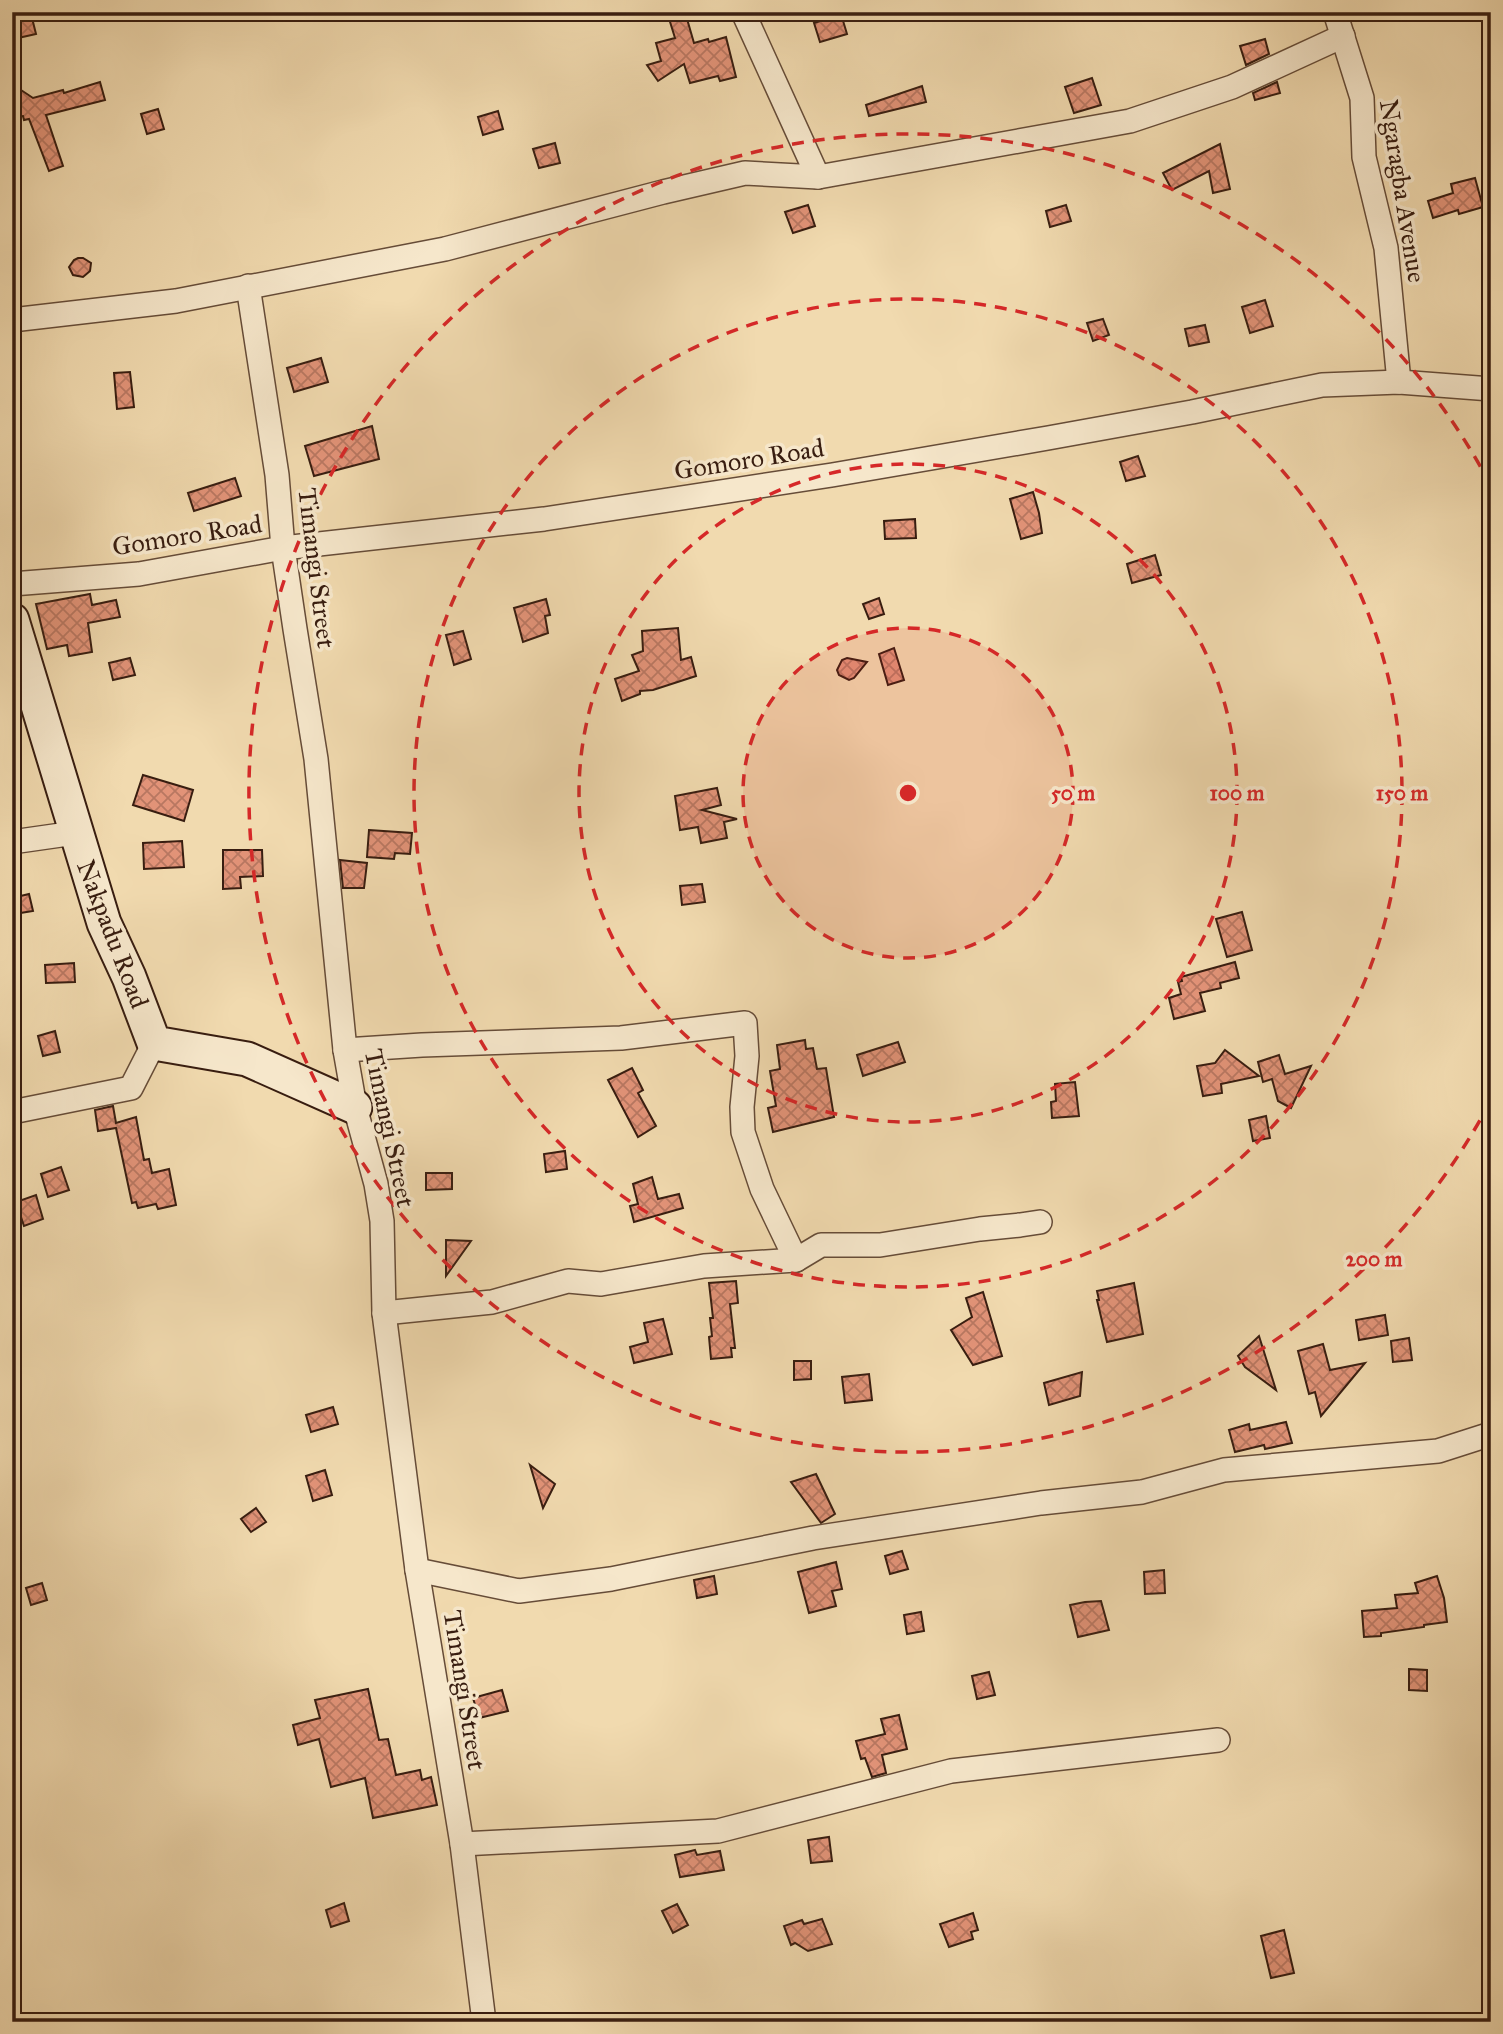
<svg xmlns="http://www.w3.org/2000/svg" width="1503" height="2034" viewBox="0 0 1503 2034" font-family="'IM FELL Great Primer',serif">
<defs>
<pattern id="building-cross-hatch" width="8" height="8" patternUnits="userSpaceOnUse" patternTransform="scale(1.75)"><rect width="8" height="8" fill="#e29378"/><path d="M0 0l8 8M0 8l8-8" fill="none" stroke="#b87761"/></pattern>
</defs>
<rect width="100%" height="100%" fill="#f1daaf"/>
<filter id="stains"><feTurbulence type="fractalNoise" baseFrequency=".00286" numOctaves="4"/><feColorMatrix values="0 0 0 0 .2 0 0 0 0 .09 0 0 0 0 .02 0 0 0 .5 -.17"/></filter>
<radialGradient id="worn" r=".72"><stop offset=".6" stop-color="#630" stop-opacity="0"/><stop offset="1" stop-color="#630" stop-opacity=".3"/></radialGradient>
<g fill="url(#building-cross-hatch)" stroke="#381d10" stroke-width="2">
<polygon points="667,12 685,12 694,43 708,39 709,42 726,37 736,77 720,81 718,76 690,83 684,64 658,81 647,65 661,61 656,43 675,38"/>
<polygon points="31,14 36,34 18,38 13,19"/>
<polygon points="841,14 847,34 820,42 814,23"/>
<polygon points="1265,39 1269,54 1246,65 1240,46"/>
<polygon points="1092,78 1101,105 1074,113 1065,87"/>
<polygon points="100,82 105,100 46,115 63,166 49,171 29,119 24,120 23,116 12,117 12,84 33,98 63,90 64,93"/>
<polygon points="1277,82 1280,93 1255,100 1253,93"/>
<polygon points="922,86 926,102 869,116 866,105"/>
<polygon points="158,109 164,129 147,134 141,114"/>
<polygon points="498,111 503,129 483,135 478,117"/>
<polygon points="555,143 560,163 539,168 533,149"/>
<polygon points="1220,144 1230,189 1213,193 1209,171 1172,190 1163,173"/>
<polygon points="1475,178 1483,207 1459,214 1458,210 1433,218 1428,201 1453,193 1451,184"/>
<polygon points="808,205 815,226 793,233 785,212"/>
<polygon points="1066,205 1071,221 1050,227 1046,211"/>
<polygon points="78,258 83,258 91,263 90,271 83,277 73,275 69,267 74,260"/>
<polygon points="1265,300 1273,326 1250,333 1242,307"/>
<polygon points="1103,319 1109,335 1093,341 1087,323"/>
<polygon points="1205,325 1209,342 1189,346 1185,329"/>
<polygon points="321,358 328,382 294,392 287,368"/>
<polygon points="130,372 134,407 117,409 114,373"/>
<polygon points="372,426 379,459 314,476 305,446"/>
<polygon points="1138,456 1145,476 1126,481 1120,462"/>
<polygon points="235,478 241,496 194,511 188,493"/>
<polygon points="1033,492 1039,513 1042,533 1021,539 1010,499"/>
<polygon points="915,519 916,538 885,539 884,521"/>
<polygon points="1155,555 1161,575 1132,583 1127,564"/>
<polygon points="90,594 92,605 116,600 120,617 88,623 92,652 69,656 67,645 47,649 36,604"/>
<polygon points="879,598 884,614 869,619 863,604"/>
<polygon points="546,599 550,615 545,616 548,633 523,642 514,608"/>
<polygon points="678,628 681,660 691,657 696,676 653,690 640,691 640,694 622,701 615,679 639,671 632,655 643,651 642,631"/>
<polygon points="463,631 471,659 454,665 446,635"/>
<polygon points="894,648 904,680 888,685 879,654"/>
<polygon points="130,658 135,675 113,680 109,663"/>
<polygon points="847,658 867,662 854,678 849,680 839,675 837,670 842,660"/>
<polygon points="143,775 193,790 184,821 133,805"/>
<polygon points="717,788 721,805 702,810 737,819 724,822 727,838 701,843 698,827 680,830 675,796"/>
<polygon points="369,830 412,833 410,854 395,853 394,859 367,857"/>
<polygon points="182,841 184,867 144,869 143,843"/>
<polygon points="223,850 262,850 263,876 240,877 241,888 223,889"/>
<polygon points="340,860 367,863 364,888 343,888"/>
<polygon points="702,884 705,902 682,905 680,886"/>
<polygon points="29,894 33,911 14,914 12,898"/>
<polygon points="1242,912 1252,950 1227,957 1216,919"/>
<polygon points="1235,962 1239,978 1220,983 1221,988 1200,993 1205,1011 1174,1019 1169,998 1181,994 1178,982 1182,981 1181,977"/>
<polygon points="74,963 75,982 46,983 45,965"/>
<polygon points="55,1031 60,1052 43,1056 38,1036"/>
<polygon points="805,1040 806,1049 813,1048 817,1069 826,1068 834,1117 773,1132 768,1108 776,1106 770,1071 780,1069 777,1045"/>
<polygon points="898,1042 905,1062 863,1076 857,1055"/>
<polygon points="1225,1050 1259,1076 1221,1084 1222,1093 1203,1096 1197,1066 1215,1063"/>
<polygon points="1279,1055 1285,1074 1311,1066 1291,1108 1278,1101 1272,1079 1263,1082 1258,1062"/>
<polygon points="632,1068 643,1090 638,1093 656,1126 638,1137 608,1080"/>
<polygon points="1075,1082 1079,1116 1052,1118 1051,1102 1056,1101 1055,1084"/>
<polygon points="113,1106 116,1123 136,1117 144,1160 149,1159 152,1173 169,1169 176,1205 158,1209 156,1204 138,1208 136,1202 132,1203 116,1128 98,1131 95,1110"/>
<polygon points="1266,1116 1270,1138 1253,1141 1249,1120"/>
<polygon points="565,1151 567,1169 546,1172 544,1154"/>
<polygon points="61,1167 69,1190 48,1197 41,1174"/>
<polygon points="426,1173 452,1173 452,1189 426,1190"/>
<polygon points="652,1177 658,1199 679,1194 683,1208 634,1222 630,1206 638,1204 633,1184"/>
<polygon points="36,1195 43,1219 24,1226 16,1202"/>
<polygon points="446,1240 471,1241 446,1276"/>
<polygon points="736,1281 738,1303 730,1304 735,1348 731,1348 732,1357 711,1359 709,1337 712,1336 710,1318 713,1318 709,1283"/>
<polygon points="1134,1283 1143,1334 1107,1342 1097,1300 1099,1300 1097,1291"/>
<polygon points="983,1292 1002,1356 973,1365 951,1330 972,1317 966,1298"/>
<polygon points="1385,1315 1388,1335 1359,1340 1356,1320"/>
<polygon points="663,1319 672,1354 634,1363 630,1347 648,1342 644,1323"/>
<polygon points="1259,1336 1276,1390 1245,1367 1238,1356"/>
<polygon points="1409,1338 1412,1360 1393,1362 1391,1341"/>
<polygon points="1323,1344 1330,1370 1365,1363 1321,1416 1315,1392 1309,1394 1298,1351"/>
<polygon points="794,1361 811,1361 811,1379 794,1380"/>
<polygon points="1082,1372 1080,1396 1049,1405 1044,1383"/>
<polygon points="869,1374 872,1400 845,1403 842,1377"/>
<polygon points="333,1407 338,1424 311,1432 306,1415"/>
<polygon points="1286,1422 1292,1443 1265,1449 1264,1445 1235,1452 1229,1430 1249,1424 1250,1430"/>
<polygon points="530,1465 555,1484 543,1508"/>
<polygon points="325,1470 332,1495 313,1501 306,1476"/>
<polygon points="816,1474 835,1514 821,1523 791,1482"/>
<polygon points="256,1508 266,1522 251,1532 241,1519"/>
<polygon points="902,1551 908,1569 890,1574 885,1556"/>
<polygon points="836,1562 842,1589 832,1591 836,1606 809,1613 798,1572"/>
<polygon points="1164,1570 1165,1593 1145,1594 1144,1572"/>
<polygon points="714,1576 717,1594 697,1598 694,1580"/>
<polygon points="1437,1576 1444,1598 1447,1622 1424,1625 1424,1627 1381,1633 1381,1636 1364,1637 1362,1611 1397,1608 1395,1595 1418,1593 1415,1583"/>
<polygon points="42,1583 47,1600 31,1605 26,1588"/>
<polygon points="1101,1601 1109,1630 1078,1637 1070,1605 1085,1602"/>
<polygon points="921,1612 924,1631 907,1634 904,1615"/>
<polygon points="1409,1669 1427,1670 1427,1691 1409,1690"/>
<polygon points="989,1672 995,1695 977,1699 972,1676"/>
<polygon points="368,1689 379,1740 388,1739 396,1775 420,1770 422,1780 431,1777 437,1805 373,1818 365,1778 331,1787 319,1739 298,1745 293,1725 320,1718 315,1700"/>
<polygon points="502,1690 508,1711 479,1718 473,1698"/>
<polygon points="899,1715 907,1749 882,1755 886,1773 872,1777 865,1758 861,1759 856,1741 885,1734 881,1719"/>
<polygon points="829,1837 832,1861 811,1863 808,1840"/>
<polygon points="695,1850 697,1855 720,1851 724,1870 680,1877 675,1855"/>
<polygon points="344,1903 349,1921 331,1927 326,1910"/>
<polygon points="677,1904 688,1925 673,1933 662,1911"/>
<polygon points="973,1913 978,1930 971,1932 973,1939 949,1947 940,1924"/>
<polygon points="822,1919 832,1944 808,1951 795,1943 791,1945 784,1926 802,1920 804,1924"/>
<polygon points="1284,1930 1294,1973 1271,1978 1261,1936"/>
</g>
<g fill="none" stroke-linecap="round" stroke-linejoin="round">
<defs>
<g id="street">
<polyline points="1335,12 1362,98 1364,157 1386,248 1399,382"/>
<polyline points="818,177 1130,121 1232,87 1343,36"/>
<polyline points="248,286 277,475 283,548 295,629 316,759 345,1050 355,1107 376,1184 382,1221 384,1313 417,1570 462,1844 484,2022"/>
<polyline points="12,320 176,301 445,249 663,192 745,173 818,177 743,12"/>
<polyline points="12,584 139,574 283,548 544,519 832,475 1048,438 1192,412 1322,385 1399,382 1491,389"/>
<polyline points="12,842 75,833"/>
<polyline points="345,1050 422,1045 621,1038 745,1023 747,1056 742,1107 743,1132 762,1189 796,1260"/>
<polyline points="12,1112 131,1088 154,1043"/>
<polyline points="384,1313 492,1302 568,1281 601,1284 704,1266 796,1260 821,1245 880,1245 980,1229 1020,1225 1040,1222"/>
<polyline points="417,1570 519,1591 611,1579 813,1538 1041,1503 1142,1492 1224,1470 1438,1451 1491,1434"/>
<polyline points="462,1844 718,1831 951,1771 1218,1740"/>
</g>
<polyline id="secondary" points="12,620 104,923 129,977 154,1043 247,1059 355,1107"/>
</defs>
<use href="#street" stroke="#664c38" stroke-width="26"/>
<use href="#secondary" stroke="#381d10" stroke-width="37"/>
<use href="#street" stroke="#f6e7cb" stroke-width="23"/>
<use href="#secondary" stroke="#f6e7cb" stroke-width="33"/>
</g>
<circle cx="908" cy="793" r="165" fill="#d62828" fill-opacity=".12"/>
<g fill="none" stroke="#d62828" stroke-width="3.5" stroke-dasharray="12 9">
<circle cx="908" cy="793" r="165"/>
<circle cx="908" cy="793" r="329"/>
<circle cx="908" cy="793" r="494"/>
<path d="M1490 1102A659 659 0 1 1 1490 484"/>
</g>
<g text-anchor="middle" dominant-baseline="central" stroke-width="7" stroke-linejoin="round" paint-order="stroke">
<g font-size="26" fill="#381d10" stroke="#f6e7cb">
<text transform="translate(1403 191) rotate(81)">Ngaragba Avenue</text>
<text transform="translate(749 459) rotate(-9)">Gomoro Road</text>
<text transform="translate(187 535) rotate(-9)">Gomoro Road</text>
<text transform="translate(317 568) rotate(83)">Timangi Street</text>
<text transform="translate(113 934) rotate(69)">Nakpadu Road</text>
<text transform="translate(390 1128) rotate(78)">Timangi Street</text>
<text transform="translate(465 1690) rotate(81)">Timangi Street</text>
</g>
</g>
<circle cx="908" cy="793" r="10" fill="#d62828" stroke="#f6e7cb" stroke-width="3.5"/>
<g font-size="21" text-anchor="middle" font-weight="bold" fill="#d62828" stroke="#f6e7cb" stroke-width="7" stroke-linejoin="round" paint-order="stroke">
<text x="1073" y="800">50 m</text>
<text x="1237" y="800">100 m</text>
<text x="1402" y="800">150 m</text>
<text x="1374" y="1266">200 m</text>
</g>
<rect width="1503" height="2034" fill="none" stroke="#f1daaf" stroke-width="42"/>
<rect x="14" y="14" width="1475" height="2006" fill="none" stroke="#381d10" stroke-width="3.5"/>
<rect x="21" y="21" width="1461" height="1992" fill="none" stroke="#381d10" stroke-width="2"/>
<rect width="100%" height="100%" filter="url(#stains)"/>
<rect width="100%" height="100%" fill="url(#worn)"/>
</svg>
